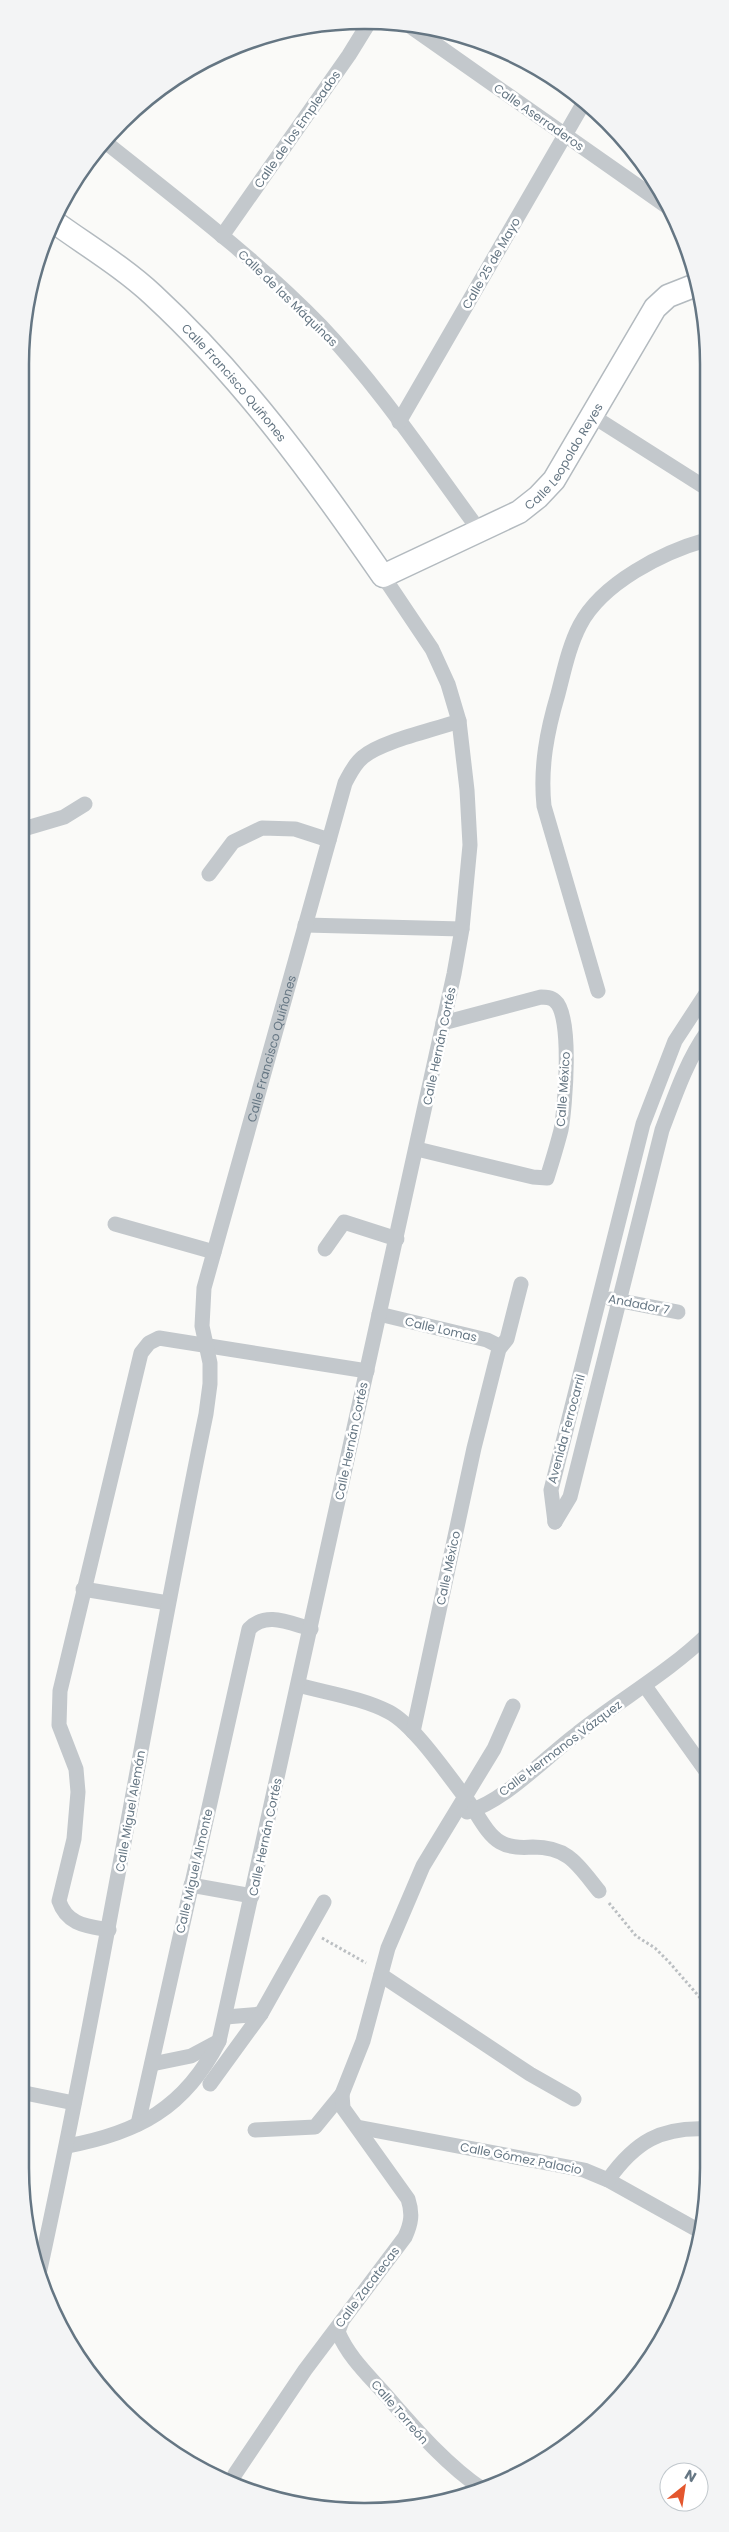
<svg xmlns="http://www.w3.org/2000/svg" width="729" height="2532" viewBox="0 0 729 2532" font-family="Poppins,sans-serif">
<rect width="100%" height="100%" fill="#fafaf8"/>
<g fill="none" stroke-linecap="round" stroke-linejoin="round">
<defs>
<g id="secondary">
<path id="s2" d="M 53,221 C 86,245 123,267 153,295 C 243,378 314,476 383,576 L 519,512 L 538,497 L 554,480 L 655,308 L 668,296 L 696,285"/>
</g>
</defs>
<use href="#secondary" stroke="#b3babf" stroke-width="25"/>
<g stroke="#bbbfc2" stroke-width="3" stroke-dasharray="2.5 2.5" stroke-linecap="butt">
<polyline points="609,1903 636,1936 655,1948 669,1962 709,2008"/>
<polyline points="322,1938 366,1963"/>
</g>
<g stroke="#c3c8cc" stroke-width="15">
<polyline points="407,24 672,210"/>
<path d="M 104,141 C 178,200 255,258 321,326 C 380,388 428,461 479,530"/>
<polyline points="222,236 349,55 370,21"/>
<polyline points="591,415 706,488"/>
<polyline points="399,422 583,104"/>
<polyline points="20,830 64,817 85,804"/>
<polyline points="209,874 233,842 262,828 295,829 329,840"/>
<polyline points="305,925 462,929"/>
<path d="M 598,991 L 544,806 C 540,767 547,731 558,694 C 564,671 569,646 580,625 C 602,583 663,552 706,540"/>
<path d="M 417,1149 L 533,1177 L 547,1178 C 552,1162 557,1146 561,1130 C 565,1108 573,1015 555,1001 C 551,997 546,997 541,997 L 443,1023"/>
<polyline points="115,1224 214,1252"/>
<polyline points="325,1249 344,1222 397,1239"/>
<polyline points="611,1299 678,1312"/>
<polyline points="379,1314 487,1340 497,1345 499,1349"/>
<polyline points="555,1522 551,1490 643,1124 675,1041 707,992"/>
<path d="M 555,1522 L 570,1497 L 662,1130 C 675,1096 686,1062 707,1032"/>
<polyline points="83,1589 168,1603"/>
<path d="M 298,1685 C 327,1693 362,1698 389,1712 C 414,1725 447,1774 465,1797 C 476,1810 485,1833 500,1842 C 510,1848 522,1848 533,1847 C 569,1847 578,1865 599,1891"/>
<polyline points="645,1686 708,1774"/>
<polyline points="413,1732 474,1448 499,1349 507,1339 521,1284"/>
<path d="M 467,1812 C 504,1802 547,1756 578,1733 C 621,1699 669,1672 708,1634"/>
<polyline points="191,1885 252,1896"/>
<path d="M 109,1930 C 87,1926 67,1925 59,1901 L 74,1839 L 78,1792 L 76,1769 L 59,1725 L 60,1691 L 141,1353 L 149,1343 L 159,1338 L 367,1371"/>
<polyline points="381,1975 530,2074 574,2099"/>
<polyline points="226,2017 261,2014"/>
<polyline points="152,2064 191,2056 219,2041"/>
<polyline points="210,2084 261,2014 324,1902"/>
<polyline points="20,2092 74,2103"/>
<path d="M 138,2124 L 249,1629 C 266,1611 289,1623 311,1629"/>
<polyline points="357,2127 584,2170 608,2180 703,2233"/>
<polyline points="255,2130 315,2127 342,2094 363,2041 388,1948 423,1866 494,1749 513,1706"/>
<path d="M 67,2146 C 138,2133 185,2108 219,2041 L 454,974 L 462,929 L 470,845 L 467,790 L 459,721 L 448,684 L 432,649 L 383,576"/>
<path d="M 608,2180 C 635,2142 661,2126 709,2129"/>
<path id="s1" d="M 39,2274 C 101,1989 147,1700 206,1414 L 210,1384 L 210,1363 L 202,1326 L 204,1288 L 345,783 C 350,774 354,764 363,757 C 382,741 434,730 459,721"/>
<path d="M 342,2321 L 338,2332 C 348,2356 367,2374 384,2393 C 415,2428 444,2463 482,2489"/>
<path d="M 235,2474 L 305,2370 L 405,2237 C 411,2224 413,2214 408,2199 L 343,2108 L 342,2094"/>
</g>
<use href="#secondary" stroke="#fff" stroke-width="22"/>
</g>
<g text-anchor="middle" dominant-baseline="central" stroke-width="5" stroke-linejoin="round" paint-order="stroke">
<g font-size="12" fill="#657683" stroke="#fff">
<text transform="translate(539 117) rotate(35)">Calle Aserraderos</text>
<text transform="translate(297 129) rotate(-55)">Calle de los Empleados</text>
<text transform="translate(491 263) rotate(-60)">Calle 25 de Mayo</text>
<text transform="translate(288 298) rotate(44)">Calle de las Máquinas</text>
<text stroke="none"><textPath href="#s2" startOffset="244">Calle Francisco Quiñones</textPath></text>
<text stroke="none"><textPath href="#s2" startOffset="711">Calle Leopoldo Reyes</textPath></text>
<text transform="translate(439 1046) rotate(-78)">Calle Hernán Cortés</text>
<text stroke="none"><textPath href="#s1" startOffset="1252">Calle Francisco Quiñones</textPath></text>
<text transform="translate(563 1089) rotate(-86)">Calle México</text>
<text transform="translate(639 1304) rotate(11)">Andador 7</text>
<text transform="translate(441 1329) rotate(13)">Calle Lomas</text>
<text transform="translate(566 1429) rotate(-75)">Avenida Ferrocarril</text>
<text transform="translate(351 1441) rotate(-78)">Calle Hernán Cortés</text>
<text transform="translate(448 1568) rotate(-78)">Calle México</text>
<text transform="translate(560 1748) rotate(-37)">Calle Hermanos Vázquez</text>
<text transform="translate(130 1811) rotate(-80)">Calle Miguel Alemán</text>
<text transform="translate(265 1837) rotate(-78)">Calle Hernán Cortés</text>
<text transform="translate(194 1871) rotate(-77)">Calle Miguel Almonte</text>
<text transform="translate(521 2158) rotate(11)">Calle Gómez Palacio</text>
<text transform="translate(367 2287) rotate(-53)">Calle Zacatecas</text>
<text transform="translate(400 2412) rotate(49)">Calle Torreón</text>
</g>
</g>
<path d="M0 0H729V2532H0ZM364 29H365A335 335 0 0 1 700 364V2168A335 335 0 0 1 365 2503H364A335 335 0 0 1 29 2168V364A335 335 0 0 1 364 29Z" fill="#f3f4f5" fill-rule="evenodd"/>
<path fill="none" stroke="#657683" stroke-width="2.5" d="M364 29H365A335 335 0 0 1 700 364V2168A335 335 0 0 1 365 2503H364A335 335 0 0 1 29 2168V364A335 335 0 0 1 364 29Z"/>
<g transform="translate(684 2487) rotate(30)"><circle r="24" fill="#ffffff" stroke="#c1c8cd"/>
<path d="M0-4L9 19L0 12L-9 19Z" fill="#e4572e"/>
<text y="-8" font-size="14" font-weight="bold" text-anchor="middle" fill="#657683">N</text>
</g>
</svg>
